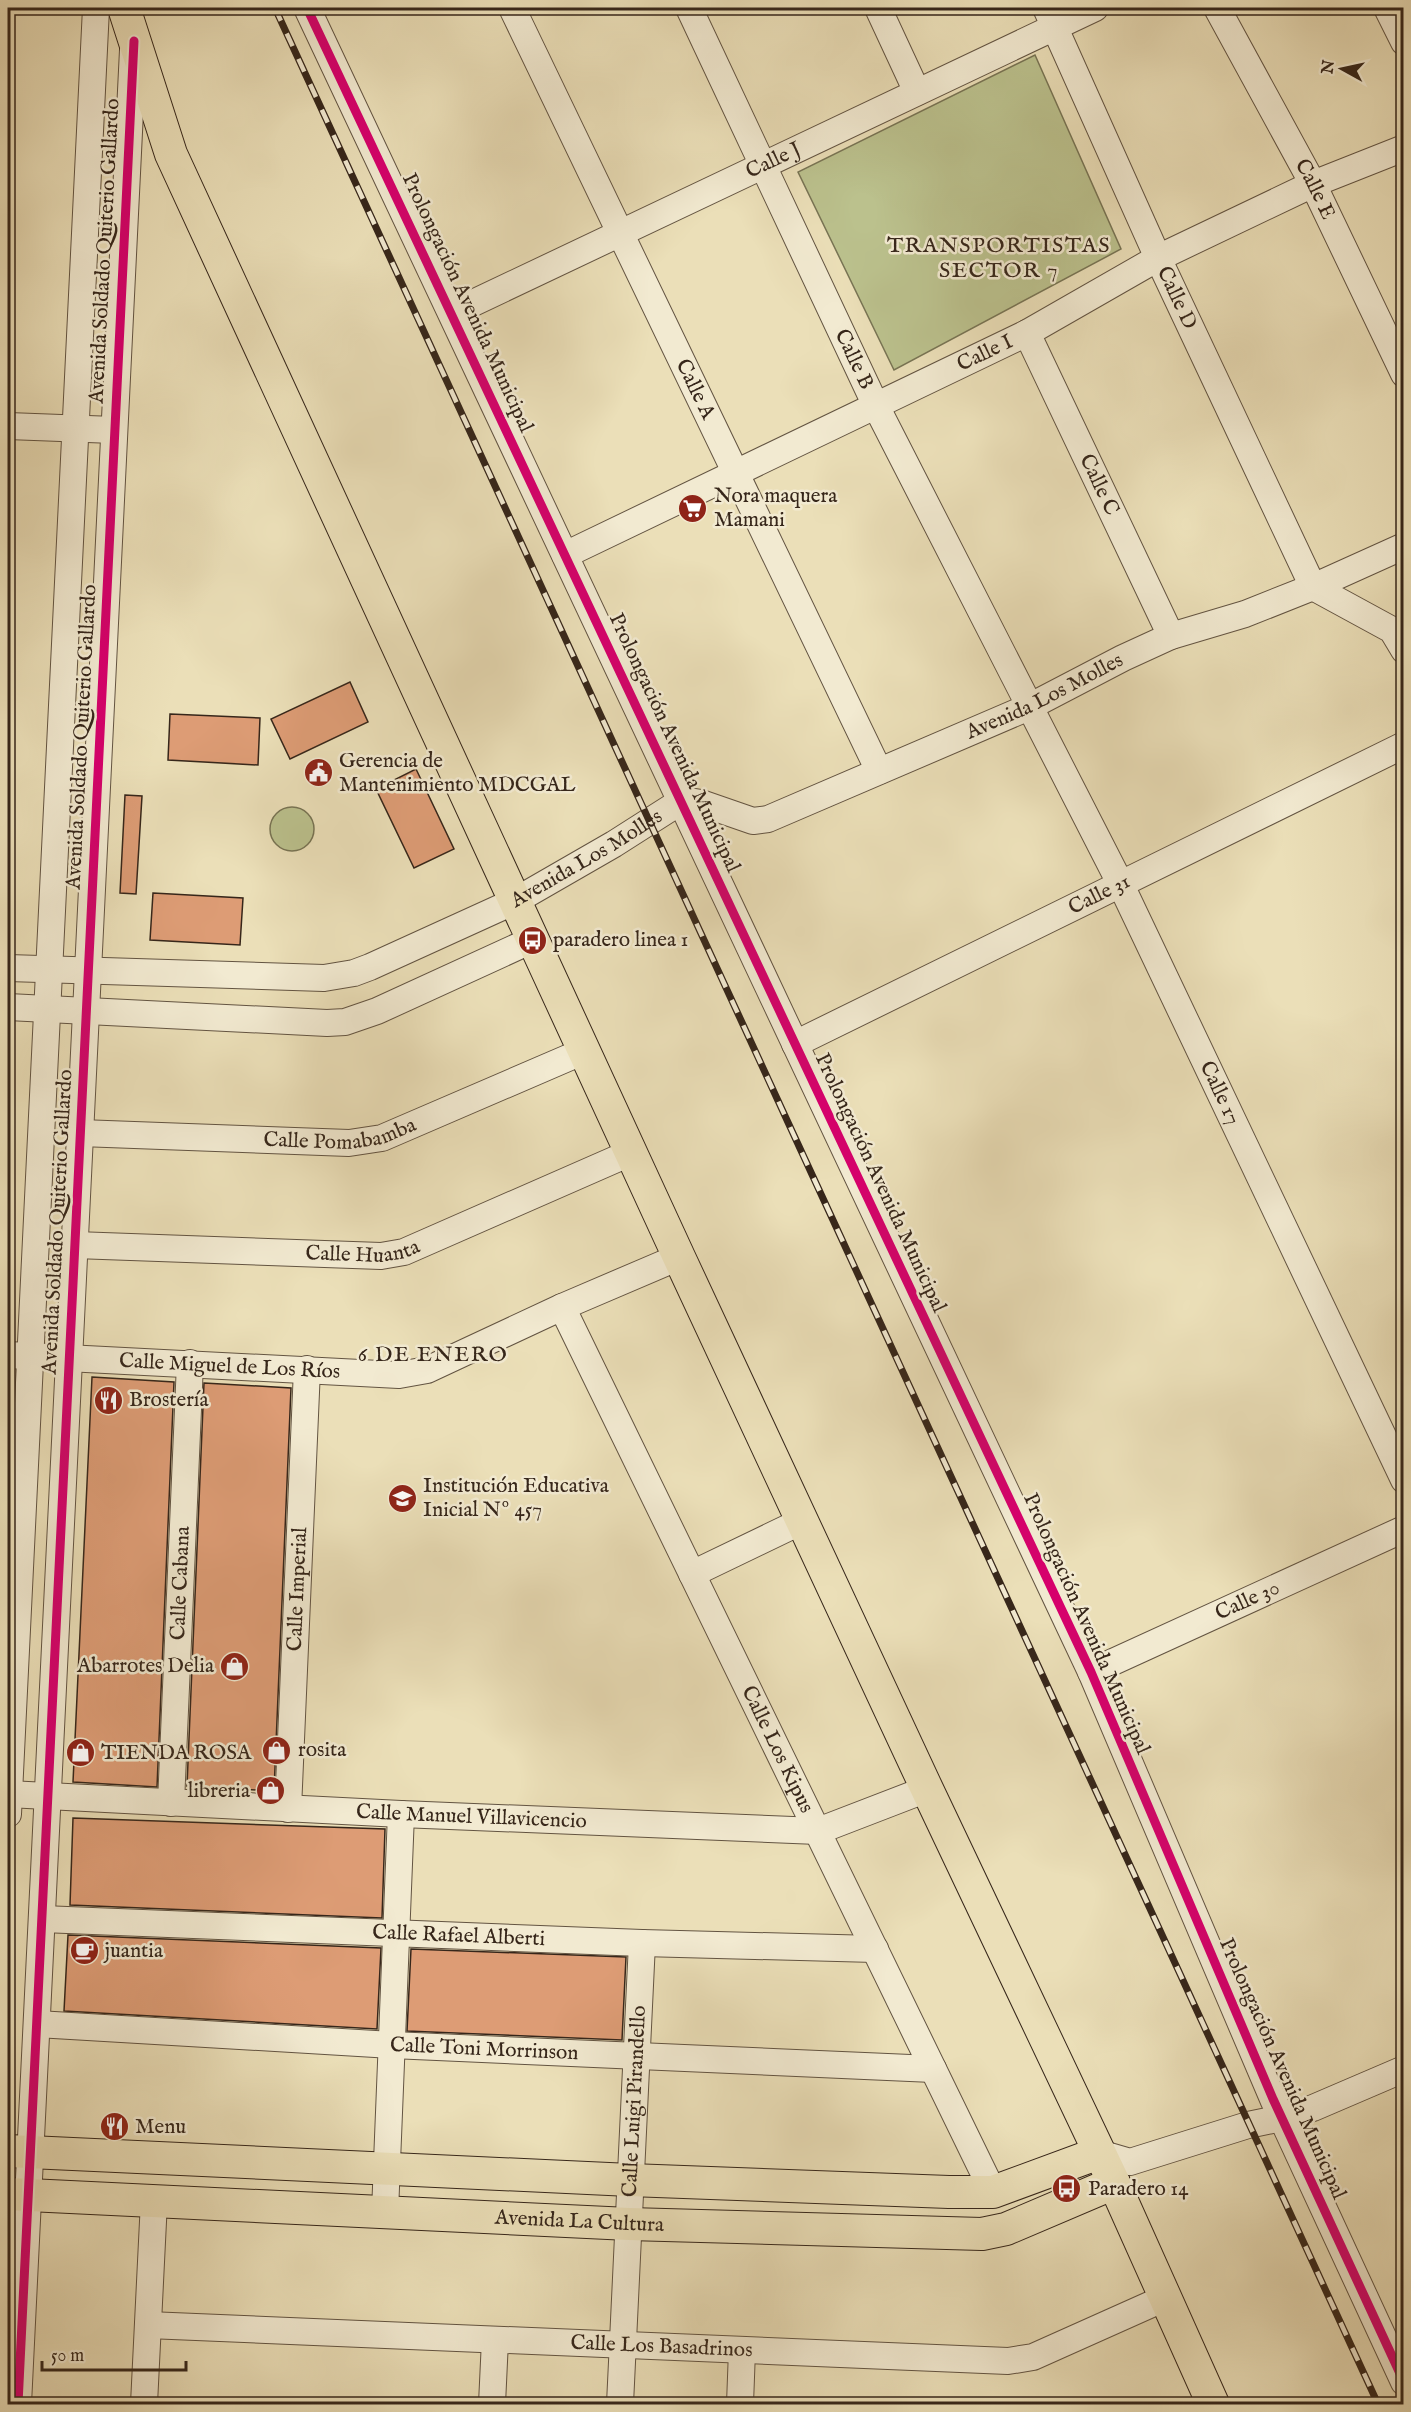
<svg xmlns="http://www.w3.org/2000/svg" width="1411" height="2412" viewBox="0 0 1411 2412" font-family="'IM FELL English',serif">
<rect width="100%" height="100%" fill="#ebdfb8"/>
<filter id="stains"><feTurbulence type="fractalNoise" baseFrequency=".00333" numOctaves="4"/><feColorMatrix values="0 0 0 0 .2 0 0 0 0 .09 0 0 0 0 .02 0 0 0 .5 -.17"/></filter>
<radialGradient id="worn" r=".72"><stop offset=".6" stop-color="#630" stop-opacity="0"/><stop offset="1" stop-color="#630" stop-opacity=".3"/></radialGradient>
<g fill="#bbc18d" stroke="#787454" stroke-width="1.5">
<polygon points="1035,55 1121,249 894,370 798,172"/>
<circle cx="292" cy="829" r="22"/>
</g>
<g fill="#dd9c75" stroke="#36261a" stroke-width="1.5">
<polygon points="350,682 368,722 290,759 271,719"/>
<polygon points="170,714 260,718 258,765 168,760"/>
<polygon points="416,769 454,849 414,868 376,789"/>
<polygon points="125,795 142,796 136,894 120,893"/>
<polygon points="153,893 243,898 240,945 150,940"/>
<polygon points="92,1377 174,1382 157,1787 73,1782"/>
<polygon points="204,1383 291,1388 274,1791 187,1786"/>
<polygon points="73,1818 385,1829 382,1918 70,1905"/>
<polygon points="68,1935 381,1948 377,2029 64,2011"/>
<polygon points="411,1949 626,1957 622,2040 407,2031"/>
</g>
<g fill="none" stroke-linecap="round" stroke-linejoin="round">
<defs>
<g id="minor">
<polyline points="307,8 1091,1672 1273,2099 1404,2382"/>
<path id="s1" d="M 512,8 L 879,771"/>
<path id="s2" d="M 689,8 L 876,406 L 1121,885 L 1404,1480"/>
<polyline points="878,8 917,92"/>
<path id="s3" d="M 1046,8 L 1158,258 L 1313,587 L 1392,630 L 1404,650"/>
<path id="s4" d="M 1217,8 L 1313,184 L 1404,374"/>
<polyline points="1387,8 1404,42"/>
<path id="s5" d="M 452,313 L 1095,8"/>
<path id="s6" d="M 1027,333 L 1171,636"/>
<polyline points="8,426 114,430"/>
<path id="s7" d="M 565,555 L 1027,333 L 1158,258 L 1313,184 L 1404,148"/>
<path id="s8" d="M 8,968 L 324,978 L 354,973 L 370,967 L 515,901 L 614,844 L 683,800 L 701,803 L 753,821 L 768,819 L 1029,707 L 1123,658 L 1171,636 L 1245,614 L 1313,587 L 1404,546"/>
<polyline points="8,1007 327,1023 345,1022 377,1011 532,940"/>
<path id="s9" d="M 795,1044 L 1404,745"/>
<path id="s10" d="M 80,1133 L 349,1143 L 382,1138 L 584,1051"/>
<path id="s11" d="M 75,1245 L 381,1256 L 404,1252 L 630,1153"/>
<path id="s12" d="M 562,1307 L 993,2192"/>
<path id="s13" d="M 8,1355 L 399,1375 L 427,1370 L 562,1307 L 679,1257"/>
<polyline points="692,1574 802,1521"/>
<path id="s14" d="M 1091,1672 L 1404,1529"/>
<path id="s15" d="M 8,1794 L 401,1814 L 818,1831 L 927,1789"/>
<path id="s16" d="M 171,1803 L 190,1363"/>
<path id="s17" d="M 288,1809 L 307,1369"/>
<polyline points="8,1814 96,8"/>
<path id="s18" d="M 42,1919 L 642,1943 L 875,1949"/>
<path id="s19" d="M 37,2024 L 392,2045 L 933,2069"/>
<polyline points="1099,2153 1130,2162 1248,2125 1282,2118 1313,2108 1404,2069"/>
<polyline points="385,2212 401,1814"/>
<path id="s20" d="M 148,2325 L 1008,2361 L 1033,2357 L 1165,2298"/>
<polyline points="18,2404 133,50"/>
<polyline points="144,2404 154,2201"/>
<polyline points="492,2404 495,2340"/>
<path id="s21" d="M 620,2404 L 642,1943"/>
<polyline points="740,2404 742,2350"/>
</g>
<g id="major">
<polyline points="124,8 171,154 679,1257 927,1789 1114,2183 1213,2404"/>
<polyline points="8,2151 630,2180 949,2192 993,2192 1099,2153"/>
<path id="s22" d="M 8,2194 L 629,2224 L 982,2234 L 1006,2229 L 1114,2183"/>
</g>
</defs>
<use href="#minor" stroke="#635442" stroke-width="28"/>
<use href="#major" stroke="#36261a" stroke-width="34"/>
<use href="#minor" stroke="#f2ead1" stroke-width="26"/>
<use href="#major" stroke="#ebdfb8" stroke-width="32"/>
<defs>
<polyline id="rail" points="275,8 1378,2404"/>
</defs>
<use href="#rail" stroke="#36261a" stroke-width="7"/>
<use href="#rail" stroke="#f2ead1" stroke-width="4.5" stroke-dasharray="14" stroke-linecap="butt"/>
<defs>
<g id="cycleway">
<polyline points="307,8 1091,1672 1273,2099 1404,2382"/>
<polyline points="18,2404 134,41"/>
</g>
</defs>
<use href="#cycleway" stroke="#f2ead1" stroke-width="13"/>
<use href="#cycleway" stroke="#d6006c" stroke-width="9"/>
</g>
<defs>
<symbol id="supermarket-disc" viewBox="-11 -11 22 22"><circle r="9.5" fill="#8f2418" stroke="#f2ead1"/><path d="M-6-5.5h2.5l.6 2H6L4.5 2H-2.5L-4.4-4H-6ZM-1.5 3.2a1.3 1.3 0 1 0 .1 0ZM3 3.2a1.3 1.3 0 1 0 .1 0Z" fill="#fff"/></symbol>
<symbol id="civic-disc" viewBox="-11 -11 22 22"><circle r="9.5" fill="#8f2418" stroke="#f2ead1"/><path d="M-.6-6.5H3V-4.5H.6V-3L4-1V1h2V6H-6V1h2V-1L-.6-3ZM-1.2 2.5V6h2.4V2.5Z" fill="#fff"/></symbol>
<symbol id="bus-disc" viewBox="-11 -11 22 22"><circle r="9.5" fill="#8f2418" stroke="#f2ead1"/><path d="M-5-6H5V4H4V6H2V4H-2V6H-4V4H-5ZM-3.5-4V0h7V-4ZM-3.5 1.2v1.5H-2V1.2ZM2 1.2v1.5H3.5V1.2Z" fill="#fff"/></symbol>
<symbol id="restaurant-disc" viewBox="-11 -11 22 22"><circle r="9.5" fill="#8f2418" stroke="#f2ead1"/><path d="M-5-6h1v4h1v-4h1v4h1v-4h1v5L-1.5 .5V6h-2V.5L-5-1ZM5-6V6H3V1.5H1.5Q1.5-4 5-6Z" fill="#fff"/></symbol>
<symbol id="school-disc" viewBox="-11 -11 22 22"><circle r="9.5" fill="#8f2418" stroke="#f2ead1"/><path d="M0-5L7-2L0 1L-7-2ZM-4 1L0 2.5L4 1V4Q0 6-4 4Z" fill="#fff"/></symbol>
<symbol id="shop-disc" viewBox="-11 -11 22 22"><circle r="9.5" fill="#8f2418" stroke="#f2ead1"/><path d="M-5-2.5h2.3a2.7 3.5 0 0 1 5.4 0H5L5.5 6h-11ZM-1.5-2.5h3a1.5 2.3 0 0 0-3 0Z" fill="#fff"/></symbol>
<symbol id="cafe-disc" viewBox="-11 -11 22 22"><circle r="9.5" fill="#8f2418" stroke="#f2ead1"/><path d="M-5.5-4.5H6V0H3Q3 3.5 0 3.5H-2.5Q-5.5 3.5-5.5 0ZM3-3.2v2h1.7v-2ZM-6 4.5H4V6H-6Z" fill="#fff"/></symbol>
</defs>
<g fill-rule="evenodd">
<use href="#supermarket-disc" x="676" y="492" width="33" height="33"/>
<use href="#civic-disc" x="302" y="756" width="33" height="33"/>
<use href="#bus-disc" x="516" y="924" width="33" height="33"/>
<use href="#restaurant-disc" x="92" y="1384" width="33" height="33"/>
<use href="#school-disc" x="386" y="1482" width="33" height="33"/>
<use href="#shop-disc" x="218" y="1650" width="33" height="33"/>
<use href="#shop-disc" x="260" y="1734" width="33" height="33"/>
<use href="#shop-disc" x="64" y="1736" width="33" height="33"/>
<use href="#shop-disc" x="254" y="1774" width="33" height="33"/>
<use href="#cafe-disc" x="68" y="1934" width="33" height="33"/>
<use href="#restaurant-disc" x="98" y="2110" width="33" height="33"/>
<use href="#bus-disc" x="1050" y="2172" width="33" height="33"/>
</g>
<g text-anchor="middle" dominant-baseline="central" stroke-width="5" stroke-linejoin="round" paint-order="stroke">
<g font-size="21" fill="#36261a" stroke="#f2ead1">
<text stroke="none"><textPath href="#s5" startOffset="356">Calle J</textPath></text>
<text stroke="none"><textPath href="#s4" startOffset="206">Calle E</textPath></text>
<text transform="translate(105 251) rotate(-87)">Avenida Soldado Quiterio Gallardo</text>
<text stroke="none"><textPath href="#s3" startOffset="318">Calle D</textPath></text>
<text transform="translate(467 303) rotate(65)">Prolongación Avenida Municipal</text>
<text stroke="none"><textPath href="#s7" startOffset="466">Calle I</textPath></text>
<text stroke="none"><textPath href="#s2" startOffset="388">Calle B</textPath></text>
<text stroke="none"><textPath href="#s1" startOffset="423">Calle A</textPath></text>
<text stroke="none"><textPath href="#s6" startOffset="168">Calle C</textPath></text>
<text stroke="none"><textPath href="#s8" startOffset="1110">Avenida Los Molles</textPath></text>
<text transform="translate(82 737) rotate(-87)">Avenida Soldado Quiterio Gallardo</text>
<text transform="translate(674 743) rotate(65)">Prolongación Avenida Municipal</text>
<text stroke="none"><textPath href="#s8" startOffset="606">Avenida Los Molles</textPath></text>
<text stroke="none"><textPath href="#s9" startOffset="339">Calle 31</textPath></text>
<text stroke="none"><textPath href="#s2" startOffset="1208">Calle 17</textPath></text>
<text stroke="none"><textPath href="#s10" startOffset="261">Calle Pomabamba</textPath></text>
<text transform="translate(880 1183) rotate(65)">Prolongación Avenida Municipal</text>
<text transform="translate(58 1222) rotate(-87)">Avenida Soldado Quiterio Gallardo</text>
<text stroke="none"><textPath href="#s11" startOffset="288">Calle Huanta</textPath></text>
<text stroke="none"><textPath href="#s13" startOffset="222">Calle Miguel de Los Ríos</textPath></text>
<text stroke="none"><textPath href="#s16" startOffset="220">Calle Cabana</textPath></text>
<text stroke="none"><textPath href="#s17" startOffset="220">Calle Imperial</textPath></text>
<text stroke="none"><textPath href="#s14" startOffset="172">Calle 30</textPath></text>
<text transform="translate(1086 1624) rotate(66)">Prolongación Avenida Municipal</text>
<text stroke="none"><textPath href="#s12" startOffset="492">Calle Los Kipus</textPath></text>
<text stroke="none"><textPath href="#s15" startOffset="464">Calle Manuel Villavicencio</textPath></text>
<text stroke="none"><textPath href="#s18" startOffset="417">Calle Rafael Alberti</textPath></text>
<text stroke="none"><textPath href="#s19" startOffset="448">Calle Toni Morrinson</textPath></text>
<text transform="translate(1282 2069) rotate(66)">Prolongación Avenida Municipal</text>
<text stroke="none"><textPath href="#s21" startOffset="303">Calle Luigi Pirandello</textPath></text>
<text stroke="none"><textPath href="#s22" startOffset="572">Avenida La Cultura</textPath></text>
<text stroke="none"><textPath href="#s20" startOffset="514">Calle Los Basadrinos</textPath></text>
</g>
<g font-size="21" fill="#36261a" stroke="#f2ead1" text-anchor="start">
<text x="714" y="496">Nora maquera<tspan x="714" dy="24">Mamani</tspan></text>
<text x="339" y="761">Gerencia de<tspan x="339" dy="24">Mantenimiento MDCGAL</tspan></text>
<text x="553" y="940">paradero linea 1</text>
<text x="129" y="1400">Brostería</text>
<text x="423" y="1486">Institución Educativa<tspan x="423" dy="24">Inicial Nº 457</tspan></text>
<text x="214" y="1666" text-anchor="end">Abarrotes Delia</text>
<text x="298" y="1750">rosita</text>
<text x="101" y="1753">TIENDA ROSA</text>
<text x="250" y="1791" text-anchor="end">libreria</text>
<text x="105" y="1951">juantia</text>
<text x="135" y="2127">Menu</text>
<text x="1088" y="2189">Paradero 14</text>
</g>
<g font-size="22" letter-spacing="1.5" fill="#36261a" stroke="#f2ead1">
<text x="999" y="246">TRANSPORTISTAS<tspan x="999" dy="25">SECTOR 7</tspan></text>
<text x="433" y="1355">6 DE ENERO</text>
</g>
</g>
<rect width="1411" height="2412" fill="none" stroke="#ebdfb8" stroke-width="30"/>
<rect x="9" y="9" width="1393" height="2394" fill="none" stroke="#36261a" stroke-width="3"/>
<rect x="15" y="15" width="1381" height="2382" fill="none" stroke="#36261a" stroke-width="1.5"/>
<g transform="translate(1342 69) rotate(278)" stroke="#f2ead1" stroke-width="4.5" paint-order="stroke">
<path d="M0-4.5L10 22L0 15L-10 22Z" fill="#36261a"/>
<text y="-9" font-size="16" font-weight="bold" text-anchor="middle" fill="#36261a">N</text>
</g>
<path d="M42 2361v9h144v-9" fill="none" stroke="#36261a" stroke-width="3"/>
<text x="51" y="2361" font-size="18" fill="#36261a" stroke="#f2ead1" stroke-width="4.5" paint-order="stroke">50 m</text>
<rect width="100%" height="100%" filter="url(#stains)"/>
<rect width="100%" height="100%" fill="url(#worn)"/>
</svg>
